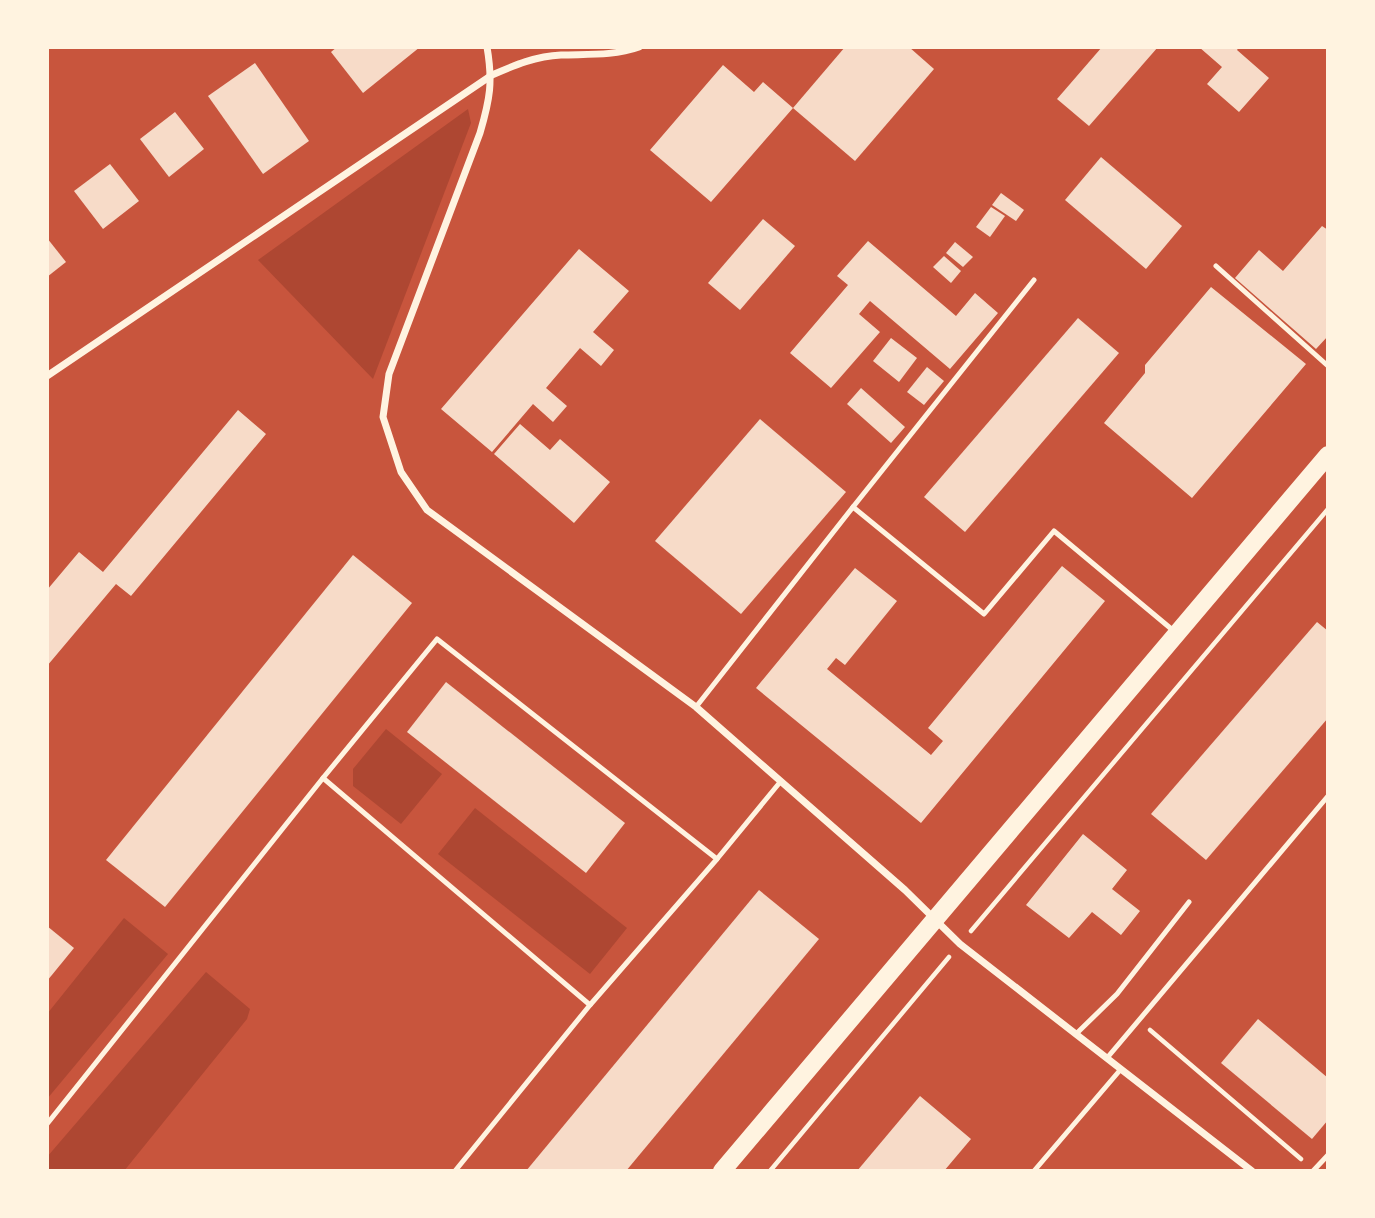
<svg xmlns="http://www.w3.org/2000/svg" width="1375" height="1218" viewBox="0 0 1375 1218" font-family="'Source Sans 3',sans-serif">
<rect width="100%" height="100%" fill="#c8553d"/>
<g fill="#ae4732">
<polygon points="468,109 471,123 373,379 258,260"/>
<polygon points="386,729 442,774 401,824 353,786 353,769"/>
<polygon points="475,808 627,928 590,974 438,854"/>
<polygon points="124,918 168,954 47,1099 47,1014"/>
<polygon points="206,972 250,1009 247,1019 124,1171 47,1171 47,1157"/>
</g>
<g fill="#f7dbc8">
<polygon points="337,47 420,47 363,93 331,52"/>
<polygon points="845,47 909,47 934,69 855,161 793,108"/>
<polygon points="1102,47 1158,47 1089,126 1057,99"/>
<polygon points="1199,47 1239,47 1237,50 1269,78 1239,112 1207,84 1222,67"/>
<polygon points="255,63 309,141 263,174 208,96"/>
<polygon points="723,65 754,92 763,82 793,108 711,202 650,150"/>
<polygon points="175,112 204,149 169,177 140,139"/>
<polygon points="1101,157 1182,226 1146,269 1065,200"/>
<polygon points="110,164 139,201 103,229 74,191"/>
<polygon points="1001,193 1024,210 1016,221 992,205"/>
<polygon points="991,207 1005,216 990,237 976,227"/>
<polygon points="763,219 795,246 740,310 708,283"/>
<polygon points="1322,226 1328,230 1328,336 1316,349 1235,278 1259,250 1283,271"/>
<polygon points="47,238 66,262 47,277"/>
<polygon points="868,241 956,316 975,293 998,313 950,369 870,301 859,314 880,332 831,388 790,353 848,285 837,276"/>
<polygon points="955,242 973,257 963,267 946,253"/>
<polygon points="579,249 629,291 593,332 614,350 601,366 580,348 546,388 567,406 553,422 533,404 492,452 441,409"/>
<polygon points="944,256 961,271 951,283 933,267"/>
<polygon points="1211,287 1306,364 1192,498 1104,423 1145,373 1145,365"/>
<polygon points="1078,318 1119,353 965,532 924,497"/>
<polygon points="891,338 917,358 899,382 873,361"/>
<polygon points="927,367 944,381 924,405 907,392"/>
<polygon points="861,388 905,427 891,443 847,404"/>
<polygon points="238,410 266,434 131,596 116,584 47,666 47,590 79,552 103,572"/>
<polygon points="760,419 846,492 741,614 655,541"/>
<polygon points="520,424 550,450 560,439 610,482 574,523 494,454"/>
<polygon points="353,555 412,603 165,907 106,860"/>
<polygon points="1062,566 1105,601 921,823 756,688 855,568 897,601 845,665 836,658 827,669 931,755 943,741 928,728"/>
<polygon points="1317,622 1328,631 1328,718 1206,860 1151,814"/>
<polygon points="446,682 625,823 586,873 407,732"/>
<polygon points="1083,834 1127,870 1112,889 1140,911 1121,935 1092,912 1069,938 1026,905"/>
<polygon points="759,890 819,939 626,1171 526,1171"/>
<polygon points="47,926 74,948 47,981"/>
<polygon points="1258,1019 1328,1078 1328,1120 1312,1139 1221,1063"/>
<polygon points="920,1096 971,1139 944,1171 857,1171"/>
</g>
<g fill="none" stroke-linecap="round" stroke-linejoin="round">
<g stroke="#fff3e0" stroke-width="4.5">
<polyline points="971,931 1328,509"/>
<polyline points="1150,1030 1301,1159"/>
<polyline points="770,1171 949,957"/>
</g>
<g stroke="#fff3e0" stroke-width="5">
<polyline points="1216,266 1328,366"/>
<polyline points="853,507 1034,280"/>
<polyline points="696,707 853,507 984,614 1054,531 1175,632"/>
<polyline points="323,778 590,1005"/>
<polyline points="717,859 781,781"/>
<polyline points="1076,1034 1117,994 1189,902"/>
<polyline points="1107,1058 1328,796"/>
<polyline points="47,1124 323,778 437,639 717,859 590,1005 455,1171"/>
<polyline points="1034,1171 1121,1069"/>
<polyline points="1313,1171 1328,1155"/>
</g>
<g stroke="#fff3e0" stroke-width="7">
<path d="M 487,47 C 493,82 490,99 480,133 L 389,374 L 383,417 L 401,472 L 427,510 L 696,707 L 905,890 L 960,944 L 1252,1171"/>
<path d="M 47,376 L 492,75 C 515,65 536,56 561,55 C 588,54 614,56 639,47"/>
</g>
<polyline stroke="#fff3e0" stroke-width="18" points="722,1171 1328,455"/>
</g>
<rect width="1375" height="1218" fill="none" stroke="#fff3e0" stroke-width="98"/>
</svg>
